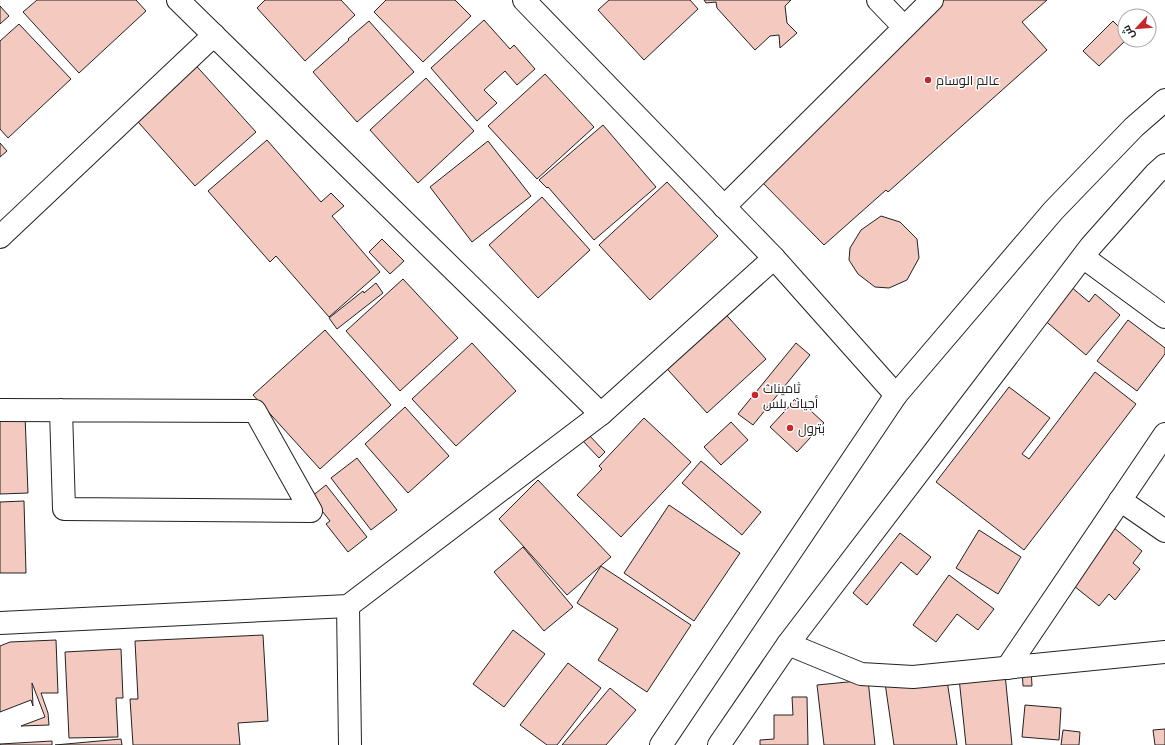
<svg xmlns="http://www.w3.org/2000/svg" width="1165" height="745" viewBox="0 0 1165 745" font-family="Cabin,Cairo,sans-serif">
<rect width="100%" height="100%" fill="#fff"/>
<g fill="#f3c9c0" stroke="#222">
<polygon points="37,0 136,0 146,11 79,73 23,12"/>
<polygon points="265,0 341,0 355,15 305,61 257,8"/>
<polygon points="386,0 455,0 471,16 423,62 374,12"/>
<polygon points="609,0 690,0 698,9 644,60 598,10"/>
<polygon points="704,0 791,0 785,6 787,23 797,33 780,48 779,35 770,36 755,50 717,8 716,2 706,3"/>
<polygon points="938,0 1047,0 1022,22 1047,50 888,192 886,190 824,245 760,180"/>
<polygon points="0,6 9,16 0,24"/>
<polygon points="484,20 510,49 514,45 535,69 517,85 505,71 484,90 497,103 477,121 431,68"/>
<polygon points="369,21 414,72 357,122 313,72 349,40 348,39"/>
<polygon points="1113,21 1125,33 1126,40 1099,66 1083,51"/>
<polygon points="19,24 71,79 8,138 0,129 0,41"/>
<polygon points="191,60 256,132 195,186 131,114"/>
<polygon points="545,74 594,127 537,179 488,126"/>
<polygon points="426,78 474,131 418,183 370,130"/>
<polygon points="603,125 656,187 594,240 548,187 547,188 539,180"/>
<polygon points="267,140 321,202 331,193 344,206 332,216 380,272 329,317 276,256 270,262 208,191"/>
<polygon points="488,141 531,196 472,242 430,187"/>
<polygon points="0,143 7,151 0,157"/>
<polygon points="667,182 718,236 650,300 599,245"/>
<polygon points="542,197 590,250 538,298 489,245"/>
<polygon points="881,216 900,222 917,239 919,258 907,280 889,288 875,287 858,274 849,260 850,248 861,230"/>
<polygon points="382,239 404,261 390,274 369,252"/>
<polygon points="403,279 458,338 400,391 346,331"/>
<polygon points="376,283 383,293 337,329 329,318 363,291 364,293"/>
<polygon points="1070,286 1089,302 1095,294 1120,315 1086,355 1043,319"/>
<polygon points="720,308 766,359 707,413 660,361"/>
<polygon points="1128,320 1165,348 1165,354 1137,391 1097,361"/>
<polygon points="325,330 391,405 320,469 253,395"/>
<polygon points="472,343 516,391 456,446 412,399"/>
<polygon points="796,343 810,355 753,425 738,414"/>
<polygon points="1095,372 1136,404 1024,550 936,482 1009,387 1050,418 1022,454 1029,459"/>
<polygon points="797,398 824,423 797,452 770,427"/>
<polygon points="405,407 449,456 408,493 365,444"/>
<polygon points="25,415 28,493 0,494 0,416"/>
<polygon points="644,418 691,462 621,537 577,495 602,469 599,466"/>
<polygon points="731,422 748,440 721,465 704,447"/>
<polygon points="587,433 605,452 599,458 581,439"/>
<polygon points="357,458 397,510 371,530 331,478"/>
<polygon points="701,461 761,512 742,535 682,483"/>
<polygon points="538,480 611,557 567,595 499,519"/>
<polygon points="326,485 367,537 348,552 326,524 330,521 311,497"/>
<polygon points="24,501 26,573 0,573 0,502"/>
<polygon points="669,505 740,553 694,621 624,573"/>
<polygon points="1113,527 1142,551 1133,563 1140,569 1115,600 1109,594 1099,606 1069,582"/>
<polygon points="979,530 1021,557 998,594 956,568"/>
<polygon points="900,533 931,557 917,575 901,562 867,605 853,593"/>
<polygon points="523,547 573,607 544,631 494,572"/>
<polygon points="601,566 691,625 647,692 598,660 618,629 577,603"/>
<polygon points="949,575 994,609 978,630 957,614 936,642 913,625"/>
<polygon points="513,630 545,654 504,707 473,684"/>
<polygon points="263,635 268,721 238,723 240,745 133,745 130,699 138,699 135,641"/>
<polygon points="56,640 58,693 41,693 48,713 49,725 21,726 45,717 32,683 33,706 31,700 0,712 0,646 10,642"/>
<polygon points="121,649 123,698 116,698 118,737 69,738 65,652"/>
<polygon points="568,663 601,688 557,745 547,745 520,725"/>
<polygon points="1031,667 1032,686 1023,686 1022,668"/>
<polygon points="946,674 957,745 894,745 885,683"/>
<polygon points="1005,674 1012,745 966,745 959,678"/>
<polygon points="868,680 875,745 824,745 817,685"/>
<polygon points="610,688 636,710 606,745 562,745"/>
<polygon points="792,697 807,697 808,745 760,745 760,740 774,739 774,715 793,715"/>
<polygon points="1025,705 1061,708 1059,740 1022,737"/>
<polygon points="1165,729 1165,745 1155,745 1153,730"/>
<polygon points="1063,730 1080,732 1079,745 1061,745"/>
<polygon points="121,739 122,745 55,745"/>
<polygon points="52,741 52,745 0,745 0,744"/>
</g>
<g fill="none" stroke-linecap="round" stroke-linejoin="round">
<defs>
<g id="minor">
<polyline points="178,0 601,414"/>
<polyline points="524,0 774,258 896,395"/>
<polyline points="878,0 904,27"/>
<polyline points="724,207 932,0"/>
<polyline points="0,237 214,35"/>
<polyline points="1083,257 1165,317"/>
<polyline points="0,410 255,411 311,511 64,509 61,410"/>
<polyline points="1120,500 1165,531"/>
<polyline points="348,606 350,745"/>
<polyline points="0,623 348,606 601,414 774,258"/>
<polyline points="788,644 861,674 913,677 1165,652"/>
<polyline points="1007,668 1165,434"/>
</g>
<g id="major">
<polyline points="661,745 896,395 1053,211 1134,127 1165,100"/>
<polyline points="719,745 788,644 1091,246 1155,174 1165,165"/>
</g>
</defs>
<use href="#minor" stroke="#222" stroke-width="24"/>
<use href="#major" stroke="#222" stroke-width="24"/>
<use href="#minor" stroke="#fff" stroke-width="22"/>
<use href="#major" stroke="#fff" stroke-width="22"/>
</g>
<g fill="#c62828" stroke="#fff" stroke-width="1.5">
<circle cx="928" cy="80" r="4"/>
<circle cx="755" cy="395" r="4"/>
<circle cx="790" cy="428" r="4"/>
</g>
<g text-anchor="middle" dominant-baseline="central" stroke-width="3" stroke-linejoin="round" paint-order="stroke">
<g font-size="13" fill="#222" stroke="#fff" text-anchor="start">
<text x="936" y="80">عالم الوسام</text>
<text x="763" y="388">ثاميناث<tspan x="763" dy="15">أجياث بلس</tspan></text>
<text x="798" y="428">بترول</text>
</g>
</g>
<g transform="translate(1137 28) rotate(244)"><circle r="19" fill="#ffffff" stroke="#a7a7a7"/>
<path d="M0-3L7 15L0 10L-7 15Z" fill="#c62828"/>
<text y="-6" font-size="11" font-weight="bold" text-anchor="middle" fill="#222222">ش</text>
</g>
</svg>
